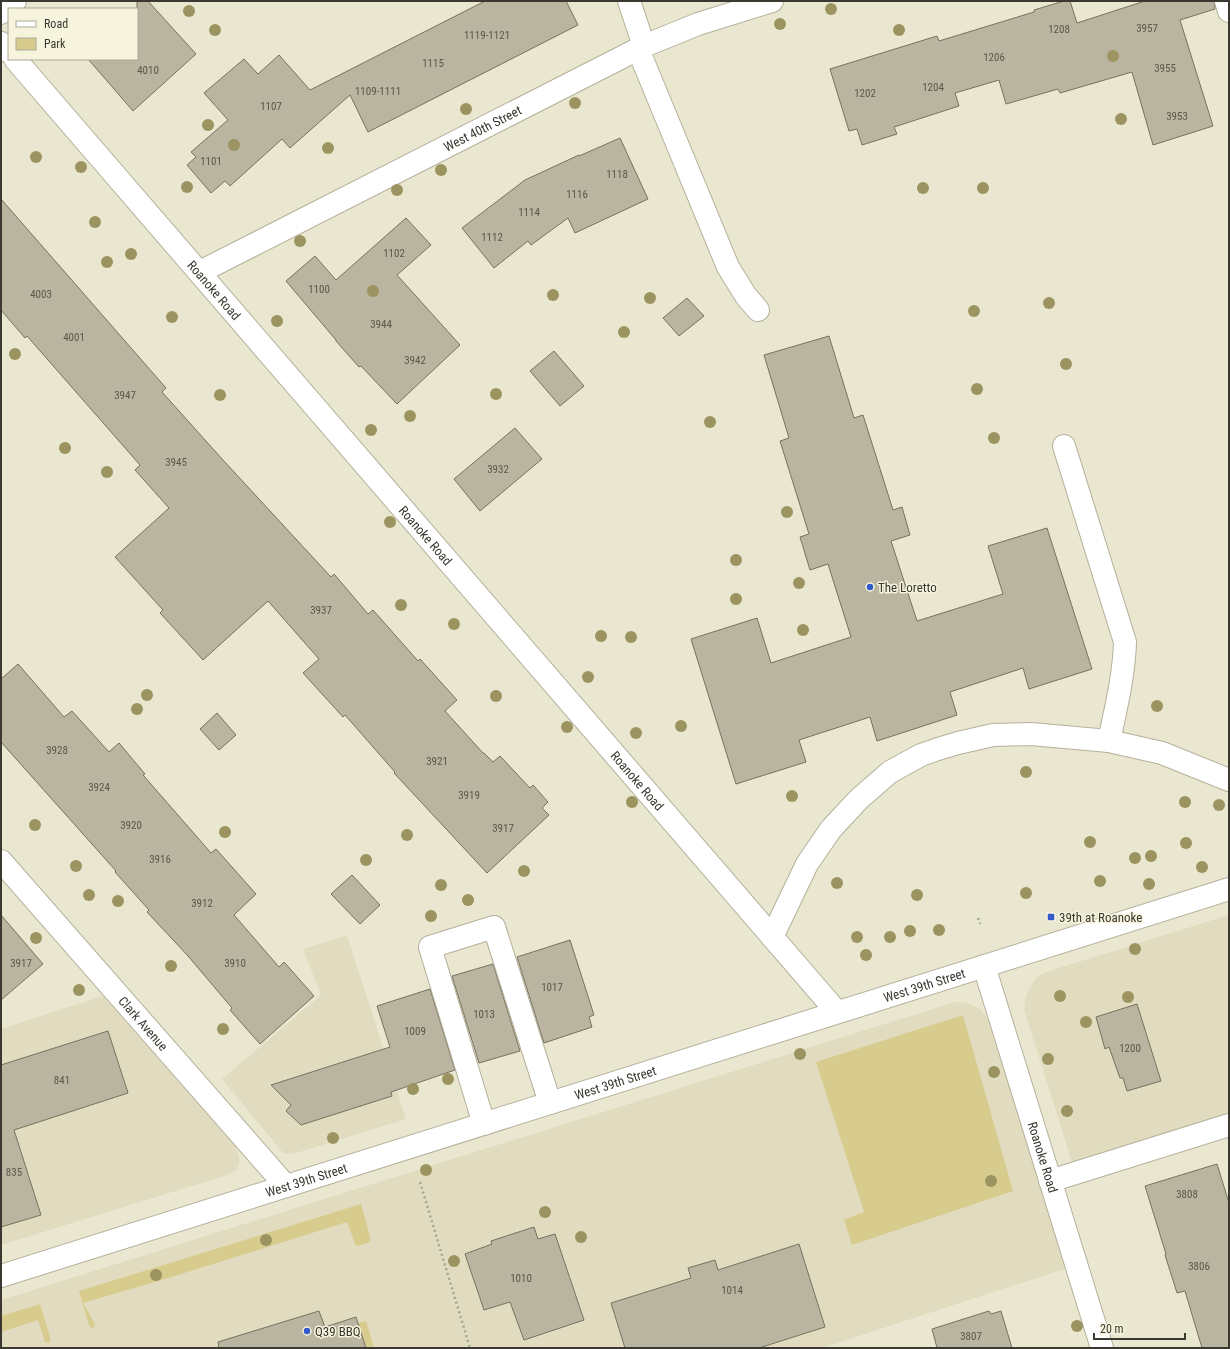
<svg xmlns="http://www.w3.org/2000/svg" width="1230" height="1349" viewBox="0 0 1230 1349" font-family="'Roboto Condensed',sans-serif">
<rect width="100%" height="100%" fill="#eae7d1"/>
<g fill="#e1dcbf">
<polygon points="1229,915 1229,1133 1078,1181 1026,1016 1024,1009 1026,995 1036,978 1046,972"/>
<polygon points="347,935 406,1119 293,1154 283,1153 222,1079 321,995 303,949"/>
<polygon points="103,996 236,1147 240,1160 237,1170 224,1176 1,1245 1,1029"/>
<polygon points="955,1002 965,1002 974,1006 981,1010 986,1016 994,1036 1067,1268 822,1348 1,1348 1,1300"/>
</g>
<g fill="#d7cc8d">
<polygon points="963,1015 1013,1191 852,1245 844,1220 864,1212 816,1062"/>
<polygon points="361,1204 370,1236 370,1242 357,1246 355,1244 347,1222 175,1276 83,1303 95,1324 94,1328 90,1327 89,1326 79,1291"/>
<polygon points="40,1304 50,1337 50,1342 49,1343 45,1342 38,1320 1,1332 1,1316"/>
<polygon points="366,1321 374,1348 366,1348 358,1323"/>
</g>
<g fill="#b9b5a0" stroke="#75725e">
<polygon points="137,1 148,1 196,54 133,111 88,59 137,59"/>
<polygon points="485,1 566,1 578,25 368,132 350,95 290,148 282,139 230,186 225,181 211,193 187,165 196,157 191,152 228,120 204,93 244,59 258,74 279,55 310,90"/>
<polygon points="1064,1 1070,1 1077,23 1145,1 1214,1 1215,9 1180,20 1213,126 1153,145 1132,72 1060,93 1058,89 1006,104 999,80 955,93 959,106 894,127 897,134 862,145 857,129 849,131 830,69 937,36 939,41 1034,12 1034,10"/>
<polygon points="620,138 648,199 575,233 568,218 531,245 528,241 494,268 462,228 525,180 579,155 579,156"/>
<polygon points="1,199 166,388 162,392 223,460 331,577 334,574 368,614 373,610 418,661 420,659 457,700 445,711 483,753 484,753 493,762 500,756 530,788 533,785 548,802 542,808 549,815 487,873 394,773 395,772 345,715 343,717 303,673 319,659 268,601 203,660 160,613 163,610 115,557 169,508 135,470 140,465 27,336 25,338 1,310"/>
<polygon points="406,218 431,245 397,275 460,345 397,404 361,366 359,367 336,341 336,340 286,281 315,256 336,280"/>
<polygon points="687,298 704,316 679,336 663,318"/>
<polygon points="829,336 854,418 863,415 893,510 902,507 910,535 891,541 917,621 1003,594 988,546 1047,528 1092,669 1029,689 1023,668 950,692 957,715 877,741 870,717 799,740 806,762 736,784 691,639 757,618 771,663 851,637 828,564 810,570 800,537 809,534 780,441 789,438 764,355"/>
<polygon points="554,351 584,386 560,406 530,371"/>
<polygon points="515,428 542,459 480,511 454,479"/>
<polygon points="18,664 64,717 72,711 109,752 119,743 145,774 143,775 211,853 216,849 256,894 234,915 279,967 284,962 314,996 260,1044 230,1010 232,1008 188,956 147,912 149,910 115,872 116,871 1,742 1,679"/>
<polygon points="217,713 236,735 219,750 200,729"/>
<polygon points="352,875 380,905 360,924 331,894"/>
<polygon points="1,915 43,964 1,1000"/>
<polygon points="570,940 594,1015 589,1017 592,1027 544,1043 517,957"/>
<polygon points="493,964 520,1051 479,1063 452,976"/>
<polygon points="430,989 455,1070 391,1092 392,1096 301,1125 286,1111 291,1105 271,1085 390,1047 377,1006"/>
<polygon points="1137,1004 1161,1081 1127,1091 1123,1078 1120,1078 1109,1047 1105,1049 1096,1017"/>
<polygon points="108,1031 128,1093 14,1130 41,1215 1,1227 1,1065"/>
<polygon points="1217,1164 1229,1203 1229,1348 1202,1348 1185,1291 1177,1293 1165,1255 1166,1254 1145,1186"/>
<polygon points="534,1227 538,1239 555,1234 584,1320 524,1340 510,1302 484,1310 465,1254 492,1244 491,1241"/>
<polygon points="799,1244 825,1327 759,1348 625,1348 611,1303 691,1278 688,1268 715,1260 718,1270"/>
<polygon points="319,1311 325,1327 356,1317 366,1348 219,1348 218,1342"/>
<polygon points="989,1311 991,1314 1001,1311 1012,1348 937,1348 932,1329"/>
</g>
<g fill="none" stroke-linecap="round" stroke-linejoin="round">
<defs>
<g id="minor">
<polyline points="629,1 644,46"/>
<polyline points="1226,1 1229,11"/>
<polyline points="1,13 15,1"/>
<polyline points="1,43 9,52"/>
<polyline points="638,49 728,267 746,296 758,310"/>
<path id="s1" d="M 15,59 L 837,1012"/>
<path id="s2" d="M 200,272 L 644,46 L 698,24 L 772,1"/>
<path d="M 1064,446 L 1125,642 C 1124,675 1116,708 1109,741"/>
<path id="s3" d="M 1,861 L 286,1186"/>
<polyline points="772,937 807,864 831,829 859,799 890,772 921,755 938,749 958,743 993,735 1031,734 1109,741 1162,753 1229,780"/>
<path id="s4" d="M 984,966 L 1102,1348"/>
<polyline points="484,1124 430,947 494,927 550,1103"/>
<polyline points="1050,1181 1229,1125"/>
</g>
<g id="major">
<path id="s5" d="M 1,1276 L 1229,889"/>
</g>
</defs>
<use href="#minor" stroke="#b4b09b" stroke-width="24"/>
<use href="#major" stroke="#b4b09b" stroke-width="24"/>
<g stroke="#a5a392" stroke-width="2.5" stroke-dasharray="2 3" stroke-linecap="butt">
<polyline points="978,918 980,924"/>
<polyline points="420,1182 470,1348"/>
</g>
<use href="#minor" stroke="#fff" stroke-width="22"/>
<use href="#major" stroke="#fff" stroke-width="22"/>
</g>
<g fill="#9b9460">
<circle cx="831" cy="9" r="6"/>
<circle cx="189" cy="11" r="6"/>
<circle cx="780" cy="24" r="6"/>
<circle cx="215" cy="30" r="6"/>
<circle cx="899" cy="30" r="6"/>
<circle cx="1113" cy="56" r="6"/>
<circle cx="575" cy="103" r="6"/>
<circle cx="466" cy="109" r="6"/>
<circle cx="1121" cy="119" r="6"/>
<circle cx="208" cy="125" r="6"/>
<circle cx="234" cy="145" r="6"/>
<circle cx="328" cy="148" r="6"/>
<circle cx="36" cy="157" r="6"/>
<circle cx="81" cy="167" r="6"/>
<circle cx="441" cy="170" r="6"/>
<circle cx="187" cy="187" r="6"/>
<circle cx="923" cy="188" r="6"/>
<circle cx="983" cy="188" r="6"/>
<circle cx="397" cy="190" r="6"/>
<circle cx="95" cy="222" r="6"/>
<circle cx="300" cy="241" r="6"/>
<circle cx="131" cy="254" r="6"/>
<circle cx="107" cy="262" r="6"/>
<circle cx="373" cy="291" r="6"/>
<circle cx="553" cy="295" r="6"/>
<circle cx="650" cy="298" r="6"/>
<circle cx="1049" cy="303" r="6"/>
<circle cx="974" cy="311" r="6"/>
<circle cx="172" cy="317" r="6"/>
<circle cx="277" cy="321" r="6"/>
<circle cx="624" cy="332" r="6"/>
<circle cx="15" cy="354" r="6"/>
<circle cx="1066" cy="364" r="6"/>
<circle cx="977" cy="389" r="6"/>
<circle cx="496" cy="394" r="6"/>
<circle cx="220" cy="395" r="6"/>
<circle cx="410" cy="416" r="6"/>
<circle cx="710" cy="422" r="6"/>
<circle cx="371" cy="430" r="6"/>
<circle cx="994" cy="438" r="6"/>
<circle cx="65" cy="448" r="6"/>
<circle cx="107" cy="472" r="6"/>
<circle cx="787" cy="512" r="6"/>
<circle cx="390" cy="522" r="6"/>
<circle cx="736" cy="560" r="6"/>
<circle cx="799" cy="583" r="6"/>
<circle cx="736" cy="599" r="6"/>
<circle cx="401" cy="605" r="6"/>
<circle cx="454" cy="624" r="6"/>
<circle cx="803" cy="630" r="6"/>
<circle cx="601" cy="636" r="6"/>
<circle cx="631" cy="637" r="6"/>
<circle cx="588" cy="677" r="6"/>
<circle cx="147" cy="695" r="6"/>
<circle cx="496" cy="696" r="6"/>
<circle cx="1157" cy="706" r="6"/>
<circle cx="137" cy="709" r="6"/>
<circle cx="681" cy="726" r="6"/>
<circle cx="567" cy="727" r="6"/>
<circle cx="636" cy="733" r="6"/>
<circle cx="1026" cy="772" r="6"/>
<circle cx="792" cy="796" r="6"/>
<circle cx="632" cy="802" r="6"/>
<circle cx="1185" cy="802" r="6"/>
<circle cx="1219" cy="805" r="6"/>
<circle cx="35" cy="825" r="6"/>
<circle cx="225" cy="832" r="6"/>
<circle cx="407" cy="835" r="6"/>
<circle cx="1090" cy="842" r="6"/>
<circle cx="1186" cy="843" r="6"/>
<circle cx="1151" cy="856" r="6"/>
<circle cx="1135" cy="858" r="6"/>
<circle cx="366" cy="860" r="6"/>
<circle cx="76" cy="866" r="6"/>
<circle cx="1202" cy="867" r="6"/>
<circle cx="524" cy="871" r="6"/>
<circle cx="1100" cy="881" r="6"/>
<circle cx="837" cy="883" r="6"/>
<circle cx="1149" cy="884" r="6"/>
<circle cx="441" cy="885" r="6"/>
<circle cx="1026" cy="893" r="6"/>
<circle cx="89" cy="895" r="6"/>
<circle cx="917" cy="895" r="6"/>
<circle cx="468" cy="900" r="6"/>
<circle cx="118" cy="901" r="6"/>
<circle cx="431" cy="916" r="6"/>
<circle cx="939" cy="930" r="6"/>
<circle cx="910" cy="931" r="6"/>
<circle cx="857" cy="937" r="6"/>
<circle cx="890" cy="937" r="6"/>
<circle cx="36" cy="938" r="6"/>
<circle cx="1135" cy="949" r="6"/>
<circle cx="866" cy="955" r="6"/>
<circle cx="171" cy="966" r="6"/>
<circle cx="79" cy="990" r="6"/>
<circle cx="1060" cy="996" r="6"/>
<circle cx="1128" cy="997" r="6"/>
<circle cx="1086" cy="1022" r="6"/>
<circle cx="223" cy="1029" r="6"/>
<circle cx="800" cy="1054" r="6"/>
<circle cx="1048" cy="1059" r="6"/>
<circle cx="994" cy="1072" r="6"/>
<circle cx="448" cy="1079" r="6"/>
<circle cx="413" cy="1089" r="6"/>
<circle cx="1067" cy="1111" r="6"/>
<circle cx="333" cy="1138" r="6"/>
<circle cx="426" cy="1170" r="6"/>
<circle cx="991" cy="1181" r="6"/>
<circle cx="545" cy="1212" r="6"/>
<circle cx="581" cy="1237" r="6"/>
<circle cx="266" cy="1240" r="6"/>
<circle cx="454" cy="1261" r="6"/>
<circle cx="156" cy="1275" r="6"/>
<circle cx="1077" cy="1326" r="6"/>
</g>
<g fill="#325aca" stroke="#f7f4de" stroke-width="1.5">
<circle cx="870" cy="587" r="4"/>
<rect x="1047" y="913" width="8" height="8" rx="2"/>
<circle cx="307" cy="1331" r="4"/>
</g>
<g text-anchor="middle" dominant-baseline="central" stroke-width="3" stroke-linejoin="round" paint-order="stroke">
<g font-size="11" fill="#5a574c">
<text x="1147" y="28">3957</text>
<text x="1059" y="29">1208</text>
<text x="487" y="35">1119-1121</text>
<text x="994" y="57">1206</text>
<text x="433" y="63">1115</text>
<text x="1165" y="68">3955</text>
<text x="148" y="70">4010</text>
<text x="933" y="87">1204</text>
<text x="378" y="91">1109-1111</text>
<text x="865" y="93">1202</text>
<text x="271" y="106">1107</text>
<text x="1177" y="116">3953</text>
<text x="211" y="161">1101</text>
<text x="617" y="174">1118</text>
<text x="577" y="194">1116</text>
<text x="529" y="212">1114</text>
<text x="492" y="237">1112</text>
<text x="394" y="253">1102</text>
<text x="319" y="289">1100</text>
<text x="41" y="294">4003</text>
<text x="381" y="324">3944</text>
<text x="74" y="337">4001</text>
<text x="415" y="360">3942</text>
<text x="125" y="395">3947</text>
<text x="176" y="462">3945</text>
<text x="498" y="469">3932</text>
<text x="321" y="610">3937</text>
<text x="57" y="750">3928</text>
<text x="437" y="761">3921</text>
<text x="99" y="787">3924</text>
<text x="469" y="795">3919</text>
<text x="131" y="825">3920</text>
<text x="503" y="828">3917</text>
<text x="160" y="859">3916</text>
<text x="202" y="903">3912</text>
<text x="21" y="963">3917</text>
<text x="235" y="963">3910</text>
<text x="552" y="987">1017</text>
<text x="484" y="1014">1013</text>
<text x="415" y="1031">1009</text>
<text x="1130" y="1048">1200</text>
<text x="62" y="1080">841</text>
<text x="14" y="1172">835</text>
<text x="1187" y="1194">3808</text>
<text x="1199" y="1266">3806</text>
<text x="521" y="1278">1010</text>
<text x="732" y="1290">1014</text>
<text x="971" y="1336">3807</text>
</g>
<g font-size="13" fill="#3a3830" stroke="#f7f4de">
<text stroke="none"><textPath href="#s2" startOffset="317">West 40th Street</textPath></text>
<text stroke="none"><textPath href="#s1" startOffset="305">Roanoke Road</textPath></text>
<text stroke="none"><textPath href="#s1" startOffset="629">Roanoke Road</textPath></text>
<text stroke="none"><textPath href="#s1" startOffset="953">Roanoke Road</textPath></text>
<text stroke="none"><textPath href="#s5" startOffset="968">West 39th Street</textPath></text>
<text stroke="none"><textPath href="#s3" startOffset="216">Clark Avenue</textPath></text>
<text stroke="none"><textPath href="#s5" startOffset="644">West 39th Street</textPath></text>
<text stroke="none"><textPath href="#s4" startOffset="200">Roanoke Road</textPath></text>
<text stroke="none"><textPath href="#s5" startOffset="320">West 39th Street</textPath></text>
</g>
<g font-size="13" fill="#3a3830" stroke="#f7f4de" text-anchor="start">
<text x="878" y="587">The Loretto</text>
<text x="1059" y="917">39th at Roanoke</text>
<text x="315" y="1331">Q39 BBQ</text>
</g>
</g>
<rect width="1230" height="1349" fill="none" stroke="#3a3830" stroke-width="4"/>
<rect x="8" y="8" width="130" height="52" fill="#f7f4de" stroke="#aba998"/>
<rect x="16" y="21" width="20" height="6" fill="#ffffff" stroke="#aba998"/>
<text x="44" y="28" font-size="12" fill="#3a3830">Road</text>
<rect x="16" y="38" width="20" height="12" fill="#d7cc8d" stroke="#aba998"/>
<text x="44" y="48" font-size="12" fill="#3a3830">Park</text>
<path d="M1094 1333v6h91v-6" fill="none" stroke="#3a3830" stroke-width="2"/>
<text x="1100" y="1333" font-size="12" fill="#3a3830" stroke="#f7f4de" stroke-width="3" paint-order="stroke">20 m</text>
</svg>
